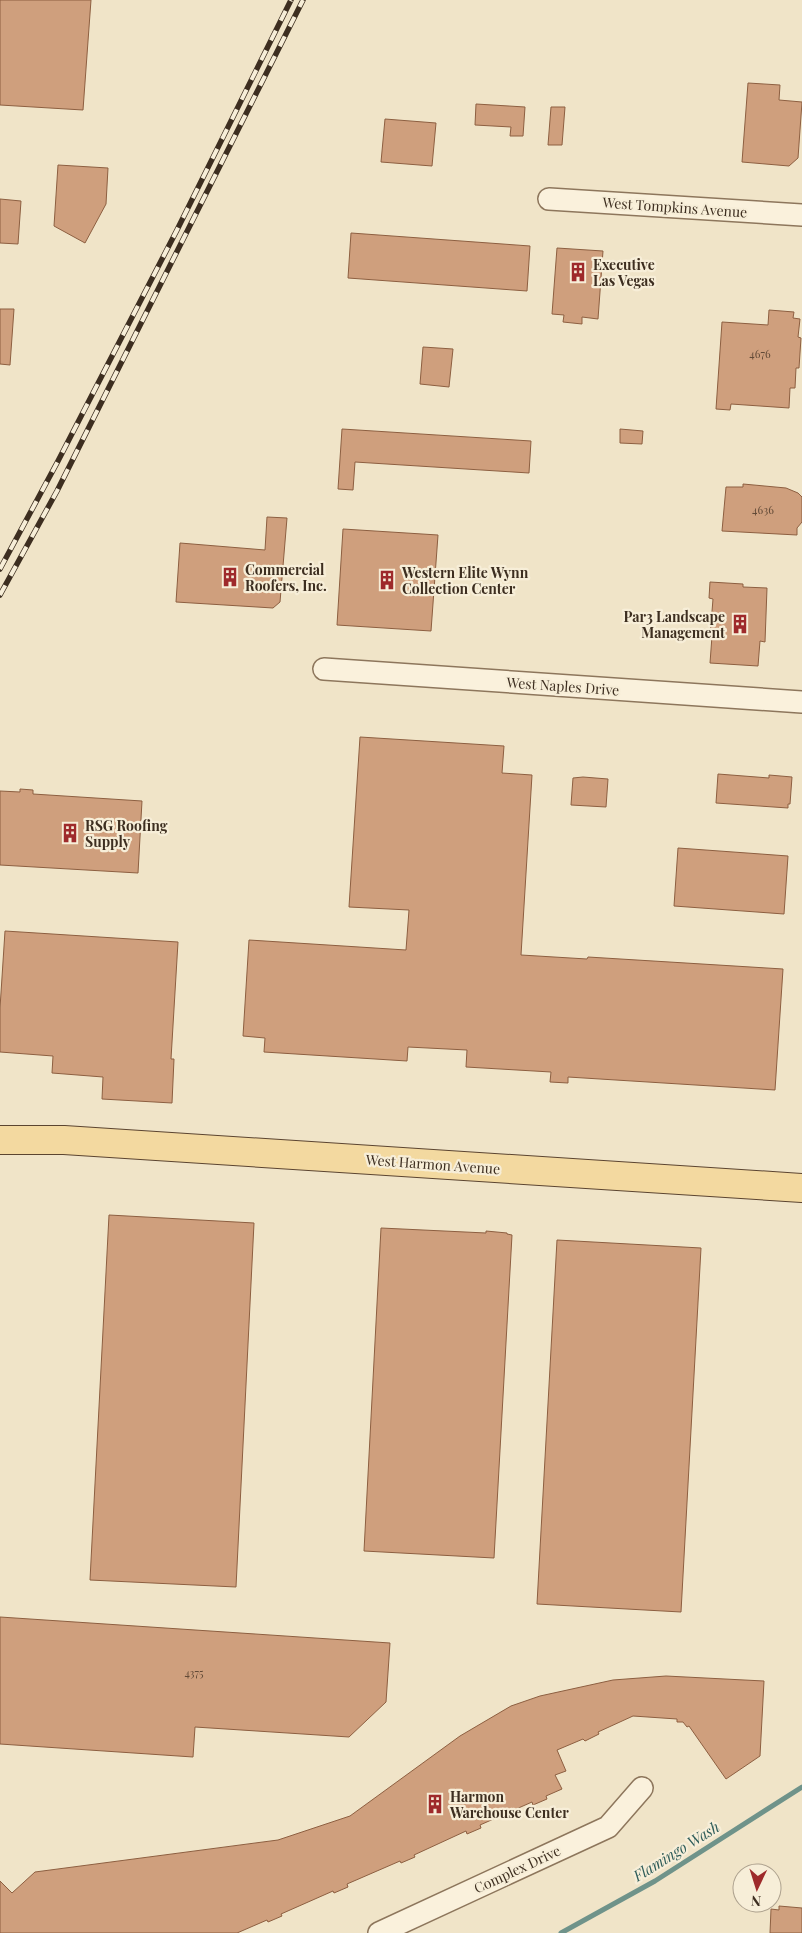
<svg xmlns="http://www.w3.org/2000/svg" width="802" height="1933" viewBox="0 0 802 1933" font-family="'Playfair Display',serif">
<rect width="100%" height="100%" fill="#f0e4c8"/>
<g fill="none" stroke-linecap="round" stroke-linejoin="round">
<polyline stroke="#6f938a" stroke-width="5" points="561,1933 655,1881 802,1787"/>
</g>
<g fill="#cf9f7d" stroke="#8d5f41">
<polygon points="0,0 91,0 83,110 0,105"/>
<polygon points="748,83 780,85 779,100 802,102 798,158 789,166 742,162"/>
<polygon points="476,104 525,107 523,136 510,136 511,127 475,125"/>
<polygon points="551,107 565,107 562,145 548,145"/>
<polygon points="385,119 436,123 432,166 381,162"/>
<polygon points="58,165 108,168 106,204 85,243 54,226"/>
<polygon points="0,199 21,201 18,244 0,243"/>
<polygon points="351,233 530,246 527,291 348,278"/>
<polygon points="557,248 603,251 598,319 582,317 582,324 563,322 564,315 552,314"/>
<polygon points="0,309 14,309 10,365 0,364"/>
<polygon points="769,310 794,312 793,318 800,319 798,337 801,338 799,368 796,368 795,388 790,388 789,408 731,404 730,410 716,409 722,322 768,325"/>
<polygon points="423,347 453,349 449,387 420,384"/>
<polygon points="342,429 531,441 529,473 355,462 353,490 338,489"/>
<polygon points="620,429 643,431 642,444 620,443"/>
<polygon points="743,484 786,488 798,493 802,497 802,522 797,528 797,535 722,531 726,487 743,487"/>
<polygon points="267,517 287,518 280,602 273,608 176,602 180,543 265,550"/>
<polygon points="343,529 438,535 431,631 337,625"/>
<polygon points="710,582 743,584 743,587 767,588 765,642 760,641 758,666 710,663 712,636 710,636 713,599 709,598"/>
<polygon points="360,737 504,746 502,773 532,775 521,955 587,959 588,957 783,969 775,1090 568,1077 568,1083 550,1082 551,1072 466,1067 467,1050 408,1047 407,1061 264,1052 265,1038 243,1036 249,940 406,950 409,910 349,907"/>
<polygon points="718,774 769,778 769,775 792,777 790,804 788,804 788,808 716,803"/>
<polygon points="583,777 608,779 606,807 571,805 573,778"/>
<polygon points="20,789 33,790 33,794 142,801 138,873 0,865 0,791 20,792"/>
<polygon points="678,848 788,856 784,914 674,906"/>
<polygon points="5,931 178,942 171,1059 174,1059 172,1103 102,1099 103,1077 52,1073 53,1056 0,1052 0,1008"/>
<polygon points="109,1215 254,1223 236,1587 90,1580"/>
<polygon points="381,1228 486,1233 486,1231 507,1233 507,1234 512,1235 494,1558 364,1551"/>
<polygon points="557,1240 701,1248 681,1612 537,1604"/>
<polygon points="0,1617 390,1643 386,1702 349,1737 195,1727 193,1757 0,1744"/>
<polygon points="666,1676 764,1681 760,1756 726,1779 689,1726 687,1727 683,1722 677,1722 677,1719 633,1716 598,1732 599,1734 585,1741 583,1739 557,1750 566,1771 555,1775 562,1789 546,1796 547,1799 533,1805 532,1802 480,1825 481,1828 467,1834 466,1831 414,1855 415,1857 401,1863 400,1861 347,1884 348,1887 334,1893 333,1891 281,1914 282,1916 268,1922 267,1920 237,1933 0,1933 0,1881 12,1893 35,1872 278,1840 350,1816 460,1736 511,1706 540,1696 613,1680"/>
<polygon points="779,1906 802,1908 802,1933 770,1933 771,1909 779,1910"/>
</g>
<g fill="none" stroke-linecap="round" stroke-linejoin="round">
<defs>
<g id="minor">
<polyline points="549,199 802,215"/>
<polyline points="324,669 802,702"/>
<polyline points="379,1933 608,1827 642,1788"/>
</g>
<polyline id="major" points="0,1140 64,1140 802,1188"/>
</defs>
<use href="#minor" stroke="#8d765c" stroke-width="24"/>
<use href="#major" stroke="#5b4430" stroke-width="30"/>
<use href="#minor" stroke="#faf1dc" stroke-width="21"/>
<use href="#major" stroke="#f3d9a0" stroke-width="28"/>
<defs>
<g id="rail">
<polyline points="0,569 58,461 177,230 291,0"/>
<polyline points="0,595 57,491 303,0"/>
</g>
</defs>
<use href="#rail" stroke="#3d2e20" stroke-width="5.5"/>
<use href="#rail" stroke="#f7eed8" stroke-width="4" stroke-dasharray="11" stroke-linecap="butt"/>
</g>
<defs>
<symbol id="building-bare" viewBox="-9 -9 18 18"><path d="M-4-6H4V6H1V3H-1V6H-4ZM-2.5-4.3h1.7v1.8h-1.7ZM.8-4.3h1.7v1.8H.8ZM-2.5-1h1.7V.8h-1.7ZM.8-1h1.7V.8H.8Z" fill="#9e2a2b" stroke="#f7eed8" stroke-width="2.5" paint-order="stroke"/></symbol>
</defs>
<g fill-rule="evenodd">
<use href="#building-bare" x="564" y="258" width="28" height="28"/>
<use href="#building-bare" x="216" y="563" width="28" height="28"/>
<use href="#building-bare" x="373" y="566" width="28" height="28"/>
<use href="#building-bare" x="726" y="610" width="28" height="28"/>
<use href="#building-bare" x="56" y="819" width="28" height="28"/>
<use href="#building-bare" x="421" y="1790" width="28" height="28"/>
</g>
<g text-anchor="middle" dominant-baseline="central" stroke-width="4.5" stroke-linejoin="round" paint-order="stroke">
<g font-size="11" fill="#624a37">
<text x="760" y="353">4676</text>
<text x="763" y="509">4636</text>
<text x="194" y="1672">4375</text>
</g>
<g font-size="14" fill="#3d2e20" stroke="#f7eed8">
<text transform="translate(675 207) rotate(4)">West Tompkins Avenue</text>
<text transform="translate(563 686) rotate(4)">West Naples Drive</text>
<text transform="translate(433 1164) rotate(4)">West Harmon Avenue</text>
<text transform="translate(517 1869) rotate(-25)">Complex Drive</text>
</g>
<g font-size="14" font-weight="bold" fill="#3d2e20" stroke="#f7eed8" text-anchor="start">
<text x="593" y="264">Executive<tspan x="593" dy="16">Las Vegas</tspan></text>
<text x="245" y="569">Commercial<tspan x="245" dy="16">Roofers, Inc.</tspan></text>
<text x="402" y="572">Western Elite Wynn<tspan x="402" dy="16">Collection Center</tspan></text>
<text x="725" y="616" text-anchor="end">Par3 Landscape<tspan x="725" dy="16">Management</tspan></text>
<text x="85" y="825">RSG Roofing<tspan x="85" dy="16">Supply</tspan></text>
<text x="450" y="1796">Harmon<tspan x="450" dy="16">Warehouse Center</tspan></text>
</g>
<g font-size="15" font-style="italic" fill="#2f5d5a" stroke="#f7eed8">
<text transform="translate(676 1851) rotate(-32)">Flamingo Wash</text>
</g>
</g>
<g transform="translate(757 1888) rotate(184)"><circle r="24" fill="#f7eed8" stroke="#ada18e"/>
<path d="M0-4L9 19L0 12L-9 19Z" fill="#9e2a2b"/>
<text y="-8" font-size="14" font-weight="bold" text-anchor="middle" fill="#3d2e20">N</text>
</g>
</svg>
